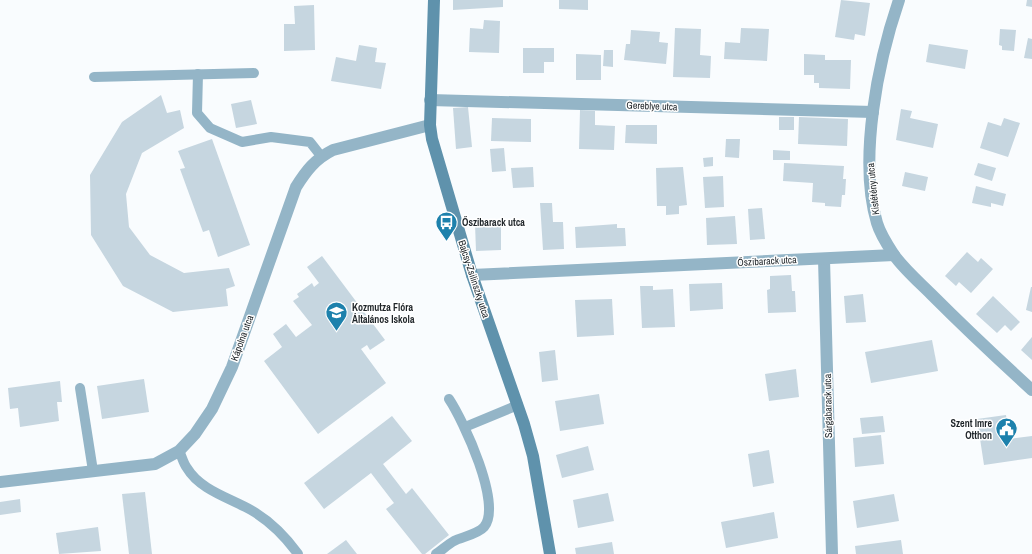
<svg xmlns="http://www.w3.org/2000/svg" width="1032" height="554" viewBox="0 0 1032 554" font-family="'Archivo Narrow',sans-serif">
<rect width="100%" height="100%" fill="#f9fcfe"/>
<g fill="#c6d6e0">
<polygon points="453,0 503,0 503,7 453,10"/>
<polygon points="559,0 588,0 588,10 559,9"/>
<polygon points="841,0 870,3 865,36 855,34 854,40 835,37"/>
<polygon points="1027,0 1032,0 1032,7 1026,6"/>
<polygon points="314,5 315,50 284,51 284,24 295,24 294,6"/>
<polygon points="484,20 500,21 499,53 469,52 470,28 483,29"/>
<polygon points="675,28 701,29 700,55 711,56 710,78 673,77"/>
<polygon points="741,28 769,29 767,61 724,59 725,42 740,43"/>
<polygon points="1000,29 1016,30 1014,51 1002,50 1002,46 999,45"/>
<polygon points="631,30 660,32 659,42 668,43 666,64 624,60 626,44 630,44"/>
<polygon points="1028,38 1032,39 1032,59 1024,58"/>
<polygon points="929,44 968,50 965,69 926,62"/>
<polygon points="359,45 377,48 375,62 386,63 381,89 331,81 336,57 356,61"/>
<polygon points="523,48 554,48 554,62 544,62 544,73 523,73"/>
<polygon points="604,50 613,50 613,67 603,66"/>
<polygon points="576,54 601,55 601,80 576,80"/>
<polygon points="804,54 825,55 825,60 851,60 850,89 819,88 819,83 814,83 814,75 804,75"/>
<polygon points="161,95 167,113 180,110 184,128 142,153 126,194 129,227 150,255 184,273 229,268 235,286 226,289 228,306 173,312 123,286 91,235 90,175 122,122"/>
<polygon points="251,100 257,124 236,128 231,104"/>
<polygon points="468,107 472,147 456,149 453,108"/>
<polygon points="901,109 912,111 910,118 938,124 933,148 896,140"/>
<polygon points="580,110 595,111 595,125 615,126 614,150 579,149"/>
<rect x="779" y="117" width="15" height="13"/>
<polygon points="799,117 848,119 847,146 798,144"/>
<polygon points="492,118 531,119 531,142 491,141"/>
<polygon points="1004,118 1020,123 1008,157 980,148 988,122 1001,126"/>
<polygon points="626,125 657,125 657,144 625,143"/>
<polygon points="212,139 250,245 218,257 209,230 203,232 180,169 185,168 178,151"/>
<polygon points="726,139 740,139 739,158 725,157"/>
<polygon points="504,148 506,171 492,172 490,149"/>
<polygon points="773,150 790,151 790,160 773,160"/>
<polygon points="713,157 713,166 704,167 703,158"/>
<polygon points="784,163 844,166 843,179 846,179 845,195 842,195 841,207 825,206 825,203 812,202 813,183 783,181"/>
<polygon points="978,163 996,168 992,181 974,175"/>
<polygon points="533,167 534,187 513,188 511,168"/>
<polygon points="683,167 687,205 679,206 679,214 666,215 666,206 657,206 656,168"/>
<polygon points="905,172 928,177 925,191 902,186"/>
<polygon points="723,176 724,207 705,208 703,177"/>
<polygon points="976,186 1006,194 1003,206 991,203 991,207 972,203"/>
<polygon points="540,203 552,203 553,222 563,222 564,249 543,250"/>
<polygon points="762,208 765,239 750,240 748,209"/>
<polygon points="735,216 737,244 707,245 706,218"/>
<polygon points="501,223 501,250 476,251 475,224"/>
<polygon points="617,224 617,228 625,228 626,246 576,248 575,227"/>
<polygon points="967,252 978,262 981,258 993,269 971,293 959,282 956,286 945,276"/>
<polygon points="322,256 385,340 370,350 367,345 361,349 386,383 318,434 264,361 282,347 273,334 286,324 296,337 312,325 293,301 299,297 297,294 312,283 314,287 319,283 307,267"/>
<polygon points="791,275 792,291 795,291 796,312 768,313 767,290 770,289 770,276"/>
<polygon points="722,283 723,309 690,311 689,284"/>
<polygon points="640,286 653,286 653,290 673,289 675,327 642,328"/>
<polygon points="1031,287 1032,287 1032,312 1026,310"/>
<polygon points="863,294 866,322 846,323 844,296"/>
<polygon points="993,296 1020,322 1011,331 1005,325 997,333 976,314"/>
<polygon points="612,299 614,335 577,337 575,300"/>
<polygon points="1032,337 1032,360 1021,350"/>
<polygon points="932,340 938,371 871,383 865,352"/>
<polygon points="555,350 558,380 542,382 539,352"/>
<polygon points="796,369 799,397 769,401 765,374"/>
<polygon points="144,379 149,412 102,419 97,386"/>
<polygon points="60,381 62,402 57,402 59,421 20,427 18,408 10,409 8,388"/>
<polygon points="599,394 604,424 560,431 555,401"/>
<polygon points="1006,415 1009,439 1032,436 1032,458 984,465 977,419"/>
<polygon points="392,416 412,441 383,464 406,494 412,488 449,535 425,554 422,554 386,509 394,503 371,473 324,509 304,483"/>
<polygon points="883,416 885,432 862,434 860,418"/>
<polygon points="881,435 884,464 855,467 853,438"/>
<polygon points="588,446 594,470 562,478 556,455"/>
<polygon points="769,450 774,483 753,487 748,454"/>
<polygon points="145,492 152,554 129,554 122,494"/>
<polygon points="608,493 614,521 578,528 573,500"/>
<polygon points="894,494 899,521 857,528 853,501"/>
<polygon points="20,499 21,512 0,515 0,502"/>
<polygon points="774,512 778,538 726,548 721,522"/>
<polygon points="98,527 101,551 59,554 56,533"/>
<polygon points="346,540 357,554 327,554"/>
<polygon points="901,540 903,554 856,554 855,546"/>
<polygon points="612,542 614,554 576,554 575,548"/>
</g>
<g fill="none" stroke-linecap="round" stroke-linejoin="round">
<g stroke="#94b5c7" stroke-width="10">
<polyline points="198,74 197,113 210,128 242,142 271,137 310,142 321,156"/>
<polyline points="94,77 254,73"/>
<polyline points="80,388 93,471"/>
<polyline points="465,427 518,405"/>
<path d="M 179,451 C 182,456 183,463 187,468 C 200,490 230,498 251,510 C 270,521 285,536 298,554"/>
<path d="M 436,554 C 442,550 447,545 454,541 C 462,537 478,534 484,527 C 503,505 463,420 449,399"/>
</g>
<g stroke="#94b5c7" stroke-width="12">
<path d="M 899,0 C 878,61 858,160 877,223 C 880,233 888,246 894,255 C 904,269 919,282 931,294 C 964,327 998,359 1032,390"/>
<polyline points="430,100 873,112"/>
<polyline points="824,259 832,554"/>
<polyline points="472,275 894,255"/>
<path d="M 0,482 L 155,464 L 179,451 L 195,434 L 212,409 L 232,367 L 296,187 C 306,171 315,159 333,150 L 430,125"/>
</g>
<polyline stroke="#5f92ac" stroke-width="12" points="434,0 430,125 432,139 472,275 524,424 533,456 550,554"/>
</g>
<defs>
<symbol id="bus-pin" viewBox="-11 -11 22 30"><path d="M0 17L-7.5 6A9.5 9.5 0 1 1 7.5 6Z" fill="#1d81ac" stroke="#fff"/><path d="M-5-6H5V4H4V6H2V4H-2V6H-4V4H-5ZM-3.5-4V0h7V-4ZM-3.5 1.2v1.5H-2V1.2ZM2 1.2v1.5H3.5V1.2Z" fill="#fff"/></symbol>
<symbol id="school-pin" viewBox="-11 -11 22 30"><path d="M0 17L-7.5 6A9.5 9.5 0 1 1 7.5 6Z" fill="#1d81ac" stroke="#fff"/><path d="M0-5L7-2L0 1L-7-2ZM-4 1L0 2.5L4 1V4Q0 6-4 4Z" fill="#fff"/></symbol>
<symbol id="civic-pin" viewBox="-11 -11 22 30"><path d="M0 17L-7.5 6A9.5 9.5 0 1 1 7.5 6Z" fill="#1d81ac" stroke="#fff"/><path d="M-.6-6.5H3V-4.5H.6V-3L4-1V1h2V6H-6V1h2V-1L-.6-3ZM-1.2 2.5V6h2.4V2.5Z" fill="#fff"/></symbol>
</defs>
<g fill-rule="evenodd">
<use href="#bus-pin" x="434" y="210" width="25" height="34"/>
<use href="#school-pin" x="324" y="300" width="25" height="34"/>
<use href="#civic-pin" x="994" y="416" width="25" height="34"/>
</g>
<g text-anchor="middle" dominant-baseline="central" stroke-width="3" stroke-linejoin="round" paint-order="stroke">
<g font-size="10" fill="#1e2428" stroke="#fff">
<text transform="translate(652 106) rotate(2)">Gereblye utca</text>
<text transform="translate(873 189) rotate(-96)">Kistétény utca</text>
<text transform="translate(767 261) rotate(-3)">Őszibarack utca</text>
<text transform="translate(474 279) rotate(72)">Bajcsy-Zsilinszky utca</text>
<text transform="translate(242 338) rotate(-70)">Kápolna utca</text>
<text transform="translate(828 406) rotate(-91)">Sárgabarack utca</text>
</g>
<g font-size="10" font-weight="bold" fill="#1e2428" stroke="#fff" text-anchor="start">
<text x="462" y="222">Őszibarack utca</text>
<text x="352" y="307">Kozmutza Flóra<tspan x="352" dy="12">Általános Iskola</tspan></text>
<text x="992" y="423" text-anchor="end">Szent Imre<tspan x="992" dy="12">Otthon</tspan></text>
</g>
</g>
</svg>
